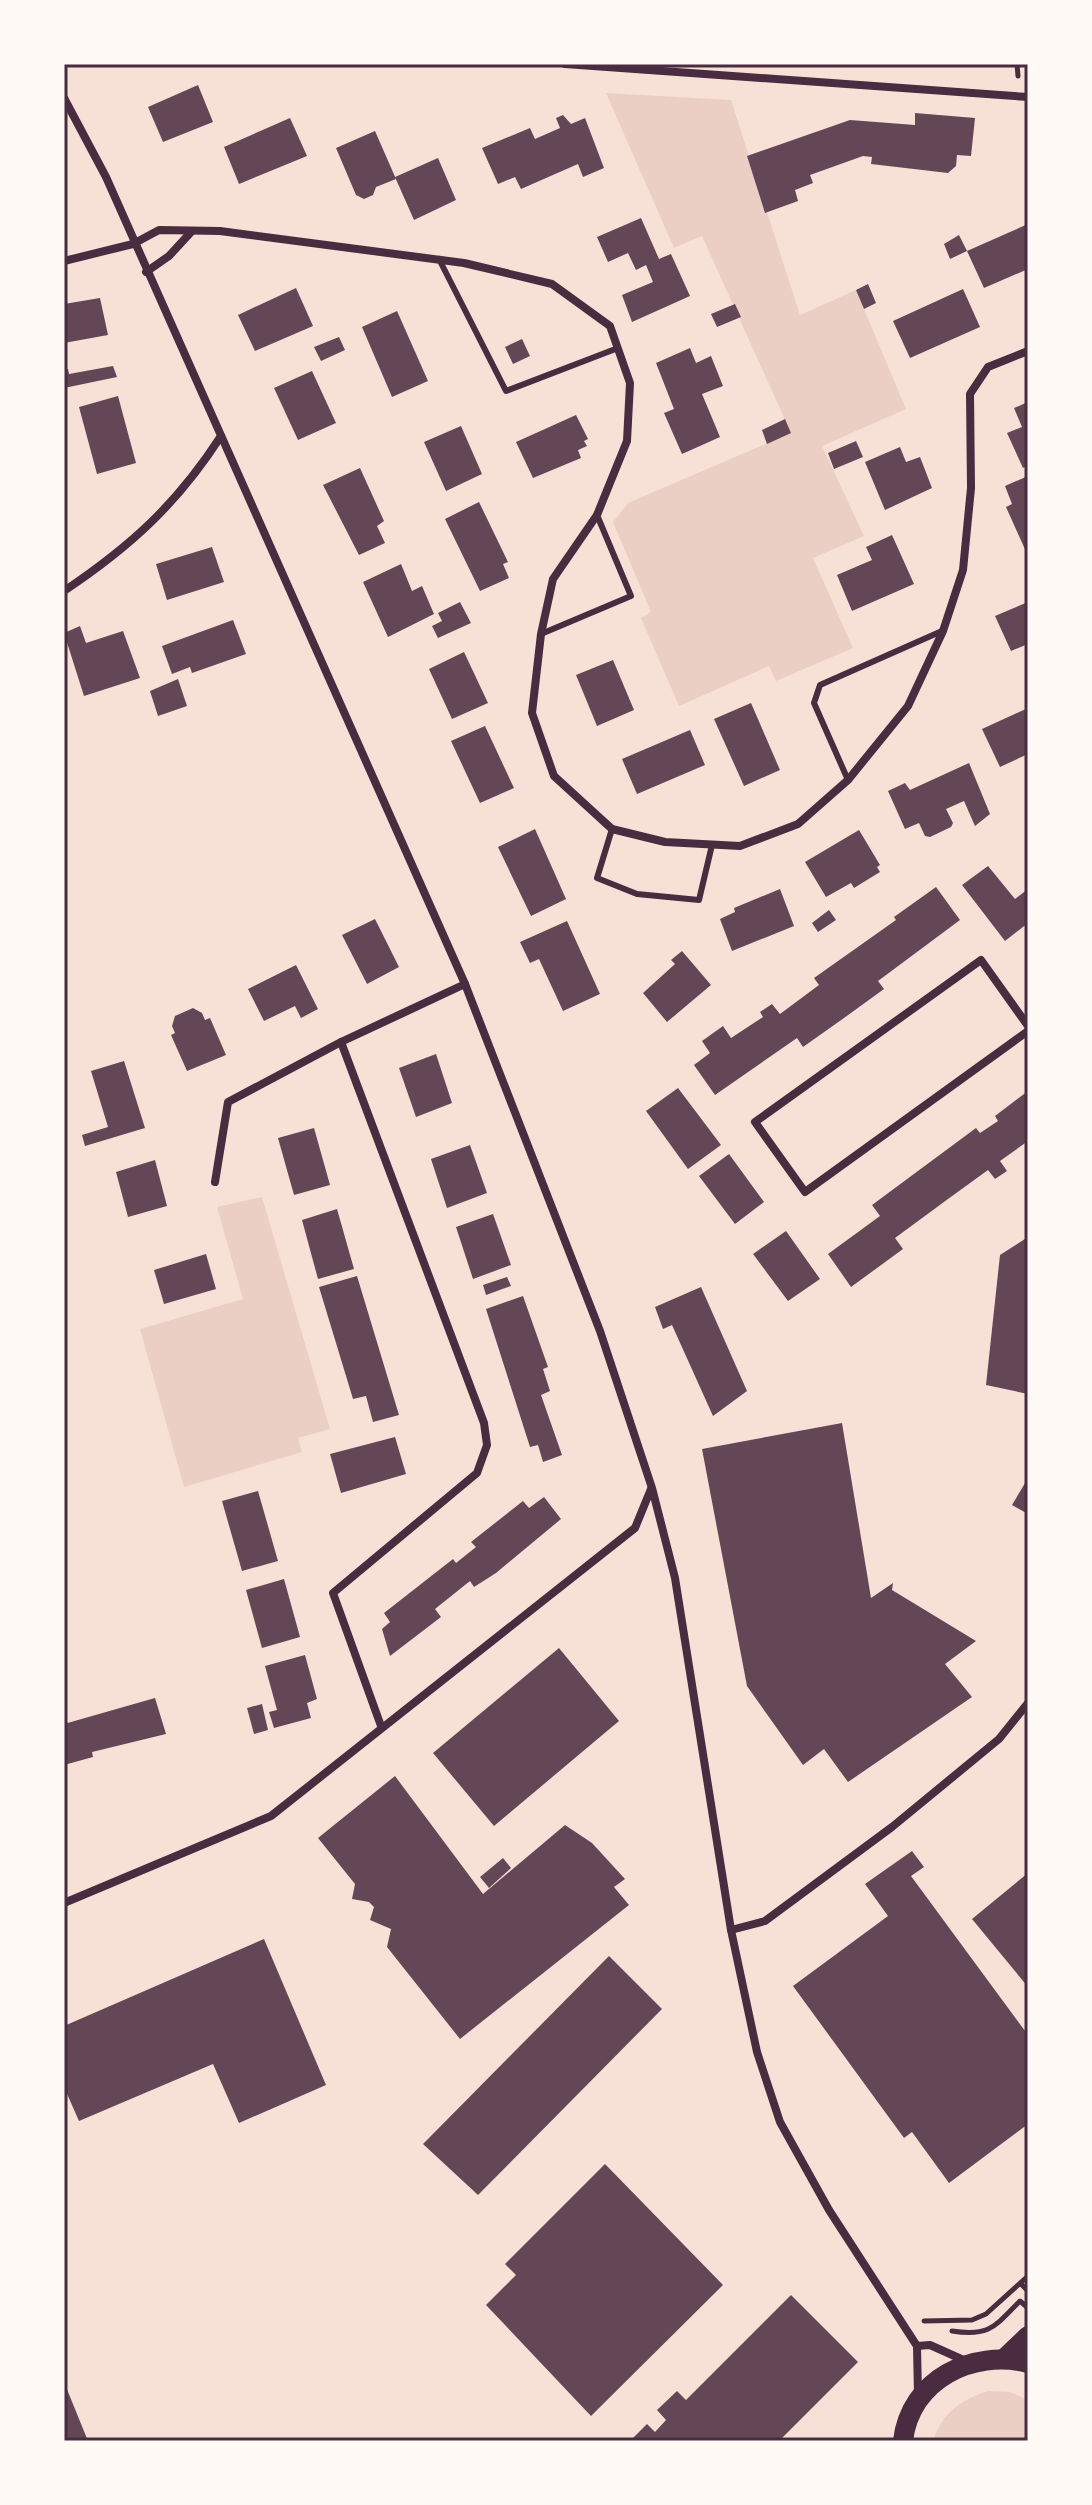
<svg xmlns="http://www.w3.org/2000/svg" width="1092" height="2505" viewBox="0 0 1092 2505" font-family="'Golos Text',sans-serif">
<rect width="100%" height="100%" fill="#f7e1d7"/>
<g fill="#ebcfc5">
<polygon points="606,93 731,100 800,315 856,290 906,409 822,446 864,536 813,558 853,648 776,681 769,666 679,706 641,618 651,612 613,522 628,503 791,433 702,236 674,248"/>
<polygon points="262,1197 330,1429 298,1438 302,1452 184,1487 140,1329 243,1299 217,1207"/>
<path d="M 988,2391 L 1010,2392 L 1028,2400 L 1028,2441 L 933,2441 C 942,2413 960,2400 988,2391 Z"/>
</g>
<g fill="#644757">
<polygon points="198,85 213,122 163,142 148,107"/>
<polygon points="915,113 975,118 971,156 957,155 956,166 948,173 871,164 872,157 863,156 810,175 813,183 795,190 798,201 765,213 747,156 850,120 915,125"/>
<polygon points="563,115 571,124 585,118 604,168 583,177 578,164 521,189 515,177 498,184 482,148 530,128 535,139 560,128 556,118"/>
<polygon points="290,118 307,156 239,184 224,147"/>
<polygon points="375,131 396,179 376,187 373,195 364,199 356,195 336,148"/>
<polygon points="438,158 456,200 414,220 395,177"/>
<polygon points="641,218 659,259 671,254 690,296 632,322 622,295 653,282 646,265 636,270 628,253 608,262 597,237"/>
<polygon points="1028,224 1028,269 984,288 967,251"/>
<polygon points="959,235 967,251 950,259 944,244"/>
<polygon points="868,284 876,303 864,309 856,290"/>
<polygon points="296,288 313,326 255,351 238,315"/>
<polygon points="963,289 980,327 910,358 893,321"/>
<polygon points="100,298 108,335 64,343 64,304"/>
<polygon points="735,304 741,317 717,327 711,314"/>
<polygon points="397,311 428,381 392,397 362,327"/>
<polygon points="339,337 345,350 321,361 314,347"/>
<polygon points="522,339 530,356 513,364 505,347"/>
<polygon points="690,348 696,363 711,356 723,386 702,394 720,437 682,454 664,413 674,409 656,363"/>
<polygon points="113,366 117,377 64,388 64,370 68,369 69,374"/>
<polygon points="312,371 336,423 298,440 274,388"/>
<polygon points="118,396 136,463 97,474 79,407"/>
<polygon points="1028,402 1028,466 1023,468 1007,433 1022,427 1014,408"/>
<polygon points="576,415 588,439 584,441 587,446 578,450 581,458 533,478 516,442"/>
<polygon points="785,419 791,433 767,444 762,430"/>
<polygon points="461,426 482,474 446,491 424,442"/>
<polygon points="856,441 863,457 834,469 828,453"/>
<polygon points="900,447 906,462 920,457 932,488 885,510 865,462"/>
<polygon points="360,468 384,521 377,526 385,543 359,555 323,485"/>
<polygon points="1028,476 1028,556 1006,507 1012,504 1005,486"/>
<polygon points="479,502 508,562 503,564 509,578 480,591 445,519"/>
<polygon points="892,535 914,584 852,611 837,575 872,560 866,547"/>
<polygon points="212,547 224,582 167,600 156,564"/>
<polygon points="401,564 412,591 422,586 434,614 388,637 363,582"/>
<polygon points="460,602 471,623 438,638 432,626 442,621 438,613"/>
<polygon points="1028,602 1028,644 1011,651 995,616"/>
<polygon points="233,620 246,654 192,673 190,667 172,674 162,646"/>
<polygon points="80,626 86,643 123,631 140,678 84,696 64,633"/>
<polygon points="464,652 488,703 452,719 429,669"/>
<polygon points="613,660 634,710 597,726 576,675"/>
<polygon points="178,679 187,706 158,716 150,691"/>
<polygon points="751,703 780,770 744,786 714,719"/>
<polygon points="1028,708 1028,754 1000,767 982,729"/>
<polygon points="485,726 514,788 480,803 451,741"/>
<polygon points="690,730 705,765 637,794 622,759"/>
<polygon points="969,763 990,814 975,826 964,801 946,809 953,823 951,827 930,837 925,836 919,823 905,829 888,791 905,783 910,790"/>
<polygon points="535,829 566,899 531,916 498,847"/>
<polygon points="859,830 880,865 877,867 880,872 854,888 851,883 826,897 805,862"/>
<polygon points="988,866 1015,899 1028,889 1028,923 1005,941 962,885"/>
<polygon points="936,887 960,920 878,981 884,989 844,1018 803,1047 797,1038 715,1095 694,1065 710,1053 702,1041 723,1026 731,1038 763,1017 760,1012 772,1004 780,1014 819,985 814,978 896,920 894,917"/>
<polygon points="780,889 794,926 732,951 720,919 735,912 734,908"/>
<polygon points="829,910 836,920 818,932 812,923"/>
<polygon points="375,919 399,967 367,984 342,935"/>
<polygon points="567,921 600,994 563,1011 539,959 530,963 520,942"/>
<polygon points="682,951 711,985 667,1022 643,993 675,964 671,960"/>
<polygon points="296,965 318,1009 301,1018 295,1006 264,1021 248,989"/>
<polygon points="193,1008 202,1013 205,1020 210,1018 226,1055 187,1071 171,1035 175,1033 172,1026 175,1016"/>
<polygon points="436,1054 452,1103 416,1117 399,1068"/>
<polygon points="124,1061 145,1128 85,1146 82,1135 108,1127 91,1071"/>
<polygon points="678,1088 721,1145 688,1169 646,1111"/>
<polygon points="1028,1091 1028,1141 1000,1161 1007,1171 995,1179 988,1170 948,1199 895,1238 903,1249 851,1287 828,1254 880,1216 872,1205 976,1128 980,1133 998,1121 995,1116"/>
<polygon points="314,1128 330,1185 294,1195 278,1138"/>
<polygon points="470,1145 487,1193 447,1208 431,1159"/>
<polygon points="729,1154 764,1202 735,1224 699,1176"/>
<polygon points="155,1160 167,1206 128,1217 116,1172"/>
<polygon points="337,1209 354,1269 318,1279 302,1220"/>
<polygon points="493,1214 511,1265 473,1279 456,1227"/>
<polygon points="786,1231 820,1279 788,1301 753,1254"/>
<polygon points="1028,1237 1028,1394 986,1385 1000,1255"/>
<polygon points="206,1254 216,1289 164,1304 154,1270"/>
<polygon points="357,1276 399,1415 373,1422 366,1396 353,1399 319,1287"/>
<polygon points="507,1277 511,1286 486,1295 483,1285"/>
<polygon points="701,1287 747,1391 713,1416 672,1325 663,1329 655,1307"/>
<polygon points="523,1296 548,1367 543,1369 550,1391 541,1395 562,1455 543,1462 538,1445 530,1447 486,1309"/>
<polygon points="842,1423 871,1598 893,1583 892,1590 976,1641 945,1664 972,1697 848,1782 824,1749 803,1765 747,1686 702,1449"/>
<polygon points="395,1437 406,1474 341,1493 330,1454"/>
<polygon points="1028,1478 1028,1514 1012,1505"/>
<polygon points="258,1491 278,1561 242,1571 222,1501"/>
<polygon points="544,1497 561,1519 496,1573 474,1587 470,1581 435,1609 441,1617 390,1656 382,1629 390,1622 384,1613 453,1559 456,1563 476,1547 471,1542 523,1501 529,1508"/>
<polygon points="284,1579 300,1637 262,1648 246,1590"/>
<polygon points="559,1648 619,1721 494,1826 433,1753"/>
<polygon points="305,1655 317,1699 307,1703 311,1718 274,1728 269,1712 277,1710 265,1666"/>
<polygon points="155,1698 166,1734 92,1752 93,1757 64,1765 64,1724"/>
<polygon points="262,1704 268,1730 254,1734 247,1708"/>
<polygon points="395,1776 483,1894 565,1825 592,1843 625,1879 614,1887 629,1905 460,2039 387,1947 391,1929 370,1920 374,1907 369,1902 352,1899 355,1884 318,1838"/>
<polygon points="912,1851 924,1867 911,1876 1028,2035 1028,2124 949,2183 912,2132 904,2138 793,1986 888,1916 865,1884"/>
<polygon points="503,1858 511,1868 489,1888 480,1877"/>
<polygon points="1028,1873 1028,1987 972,1919"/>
<polygon points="264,1939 326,2085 239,2123 213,2064 79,2121 64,2087 64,2026"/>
<polygon points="609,1956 662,2009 478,2195 423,2144"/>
<polygon points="605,2164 723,2285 591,2416 486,2305 516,2275 505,2264"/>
<polygon points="791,2295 858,2362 779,2441 630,2441 647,2424 655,2432 666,2420 657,2410 677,2391 686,2400"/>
<polygon points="64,2382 88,2441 64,2441"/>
</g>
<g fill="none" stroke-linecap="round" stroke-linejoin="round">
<g stroke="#4a2c40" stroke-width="5">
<polyline points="1017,64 1018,76"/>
<polyline points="1021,2284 1028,2291"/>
<polyline points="924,2321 972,2320 986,2314 1028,2276"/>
<path d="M 952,2331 C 990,2337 995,2326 1020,2301 L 1028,2308"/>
</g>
<g stroke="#4a2c40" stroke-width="6">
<polyline points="439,259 506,391 618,348"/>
<polyline points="541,634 631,596 597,515"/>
<polyline points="848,780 814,703 820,685 942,631"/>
<polyline points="612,829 597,878 637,894 699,900 712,845"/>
</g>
<g stroke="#4a2c40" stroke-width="8">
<polyline points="565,64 1028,97"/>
<polyline points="64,98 106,177 465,984 600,1331 652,1488 675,1578 731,1930 757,2052 780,2122 829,2210 917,2346 918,2396"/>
<polyline points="64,261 133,244 159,230 220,231 464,263 552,284 610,326 630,383 627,441 597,515 553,579 541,634 532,713 554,776 612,829 665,842 740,846 798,824 848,780 908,706 943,631 963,570 971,488 970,394 988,367 1028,351"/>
<polyline points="146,272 169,256 192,231"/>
<path d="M 64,591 C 131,546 177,504 221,436"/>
<polyline points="1028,1026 981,960 755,1122 805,1192 1028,1031"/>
<polyline points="215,1182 228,1102 341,1042"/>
<polyline points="381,1726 333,1593 477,1473 487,1445 484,1423 341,1042 465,984"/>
<polyline points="64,1903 271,1816 635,1528 651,1489"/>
<polyline points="731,1930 765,1921 892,1827 999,1739 1028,1703"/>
<polyline points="917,2346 930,2345 968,2362"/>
</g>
<g stroke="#4a2c40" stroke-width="20">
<polyline points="1004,2359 1028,2336"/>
<path d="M 903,2441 C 910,2379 973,2349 1028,2363"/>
</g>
</g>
<rect width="1092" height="2505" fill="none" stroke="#fffaf5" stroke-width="132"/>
<rect x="66" y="66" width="960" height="2373" fill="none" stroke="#4a2c40" stroke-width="3"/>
</svg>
